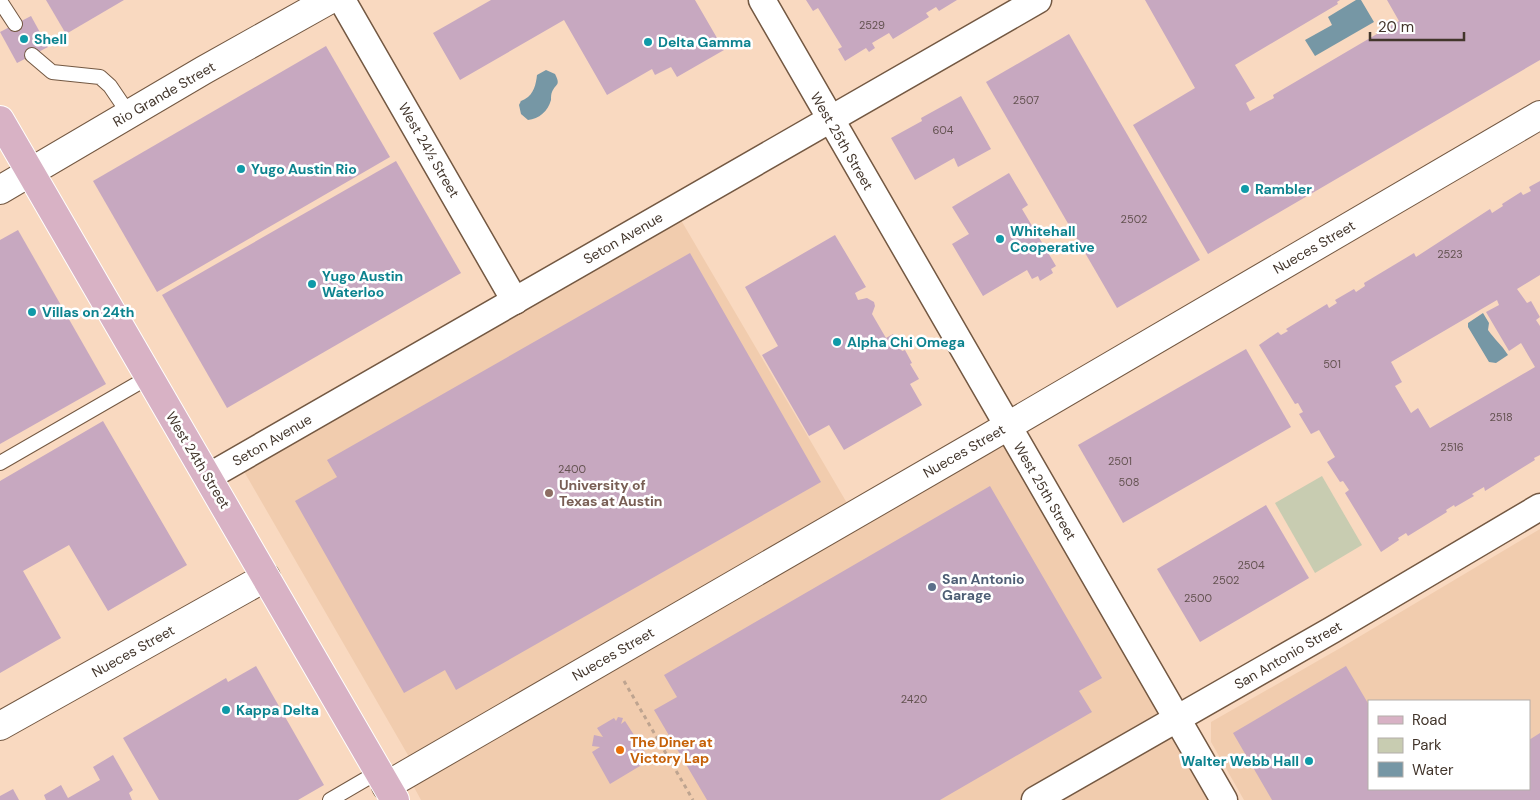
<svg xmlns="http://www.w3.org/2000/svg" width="1540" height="800" viewBox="0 0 1540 800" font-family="'DM Sans',sans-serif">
<rect width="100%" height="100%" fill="#f9d9c0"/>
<g fill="#f1ccae" fill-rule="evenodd">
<polygon points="678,215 854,515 1007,426 1176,719 1035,800 421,800 409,778 416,769 242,468"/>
<path d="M 1540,529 L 1540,800 L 1244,800 L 1211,742 L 1211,722 L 1342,647 ZM 1369,701 L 1529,701 L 1529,789 L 1369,789 Z"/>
<polygon points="1173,735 1211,800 1052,800"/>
</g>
<polygon fill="#c8ccb1" points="1322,476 1362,545 1315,573 1275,503"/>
<g fill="#7697a5">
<polygon points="1356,0 1361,0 1374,22 1315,56 1305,40 1332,25 1328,17"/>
<path d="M 546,70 L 555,74 C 561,86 556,83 552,92 C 551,94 551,97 551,100 C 548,111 539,119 528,120 L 521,114 L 519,105 C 523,98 518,103 525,99 C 534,94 536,84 537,75 Z"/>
<path d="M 1483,313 L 1489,323 L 1488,330 C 1495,340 1501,344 1508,355 L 1496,363 L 1489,362 L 1468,327 L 1468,323 Z"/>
</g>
<g fill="#c7a8c0" fill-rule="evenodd">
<polygon points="46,0 124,0 66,34"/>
<polygon points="491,0 695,0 724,50 677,77 671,67 655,75 652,69 607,95 564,20 460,80 433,33"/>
<polygon points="806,0 957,0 939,11 936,7 926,13 929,17 893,39 889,33 872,43 875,48 869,52 866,48 845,61 838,49 842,47 818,8 813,11"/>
<polygon points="1145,0 1340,0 1337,2 1338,4 1235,65 1255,98 1246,103 1250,111 1274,98 1273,95 1399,21 1387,0 1540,0 1540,60 1208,254 1133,125 1195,88"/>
<polygon points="31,16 48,47 17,63 0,32"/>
<polygon points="1069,34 1200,260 1117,308 986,82"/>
<polygon points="326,46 390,157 157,292 93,181"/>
<polygon points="961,96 991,149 958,167 954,158 915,180 891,138 922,121 921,118"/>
<polygon points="396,161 461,273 227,408 162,295"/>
<polygon points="1009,173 1028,205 1022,209 1056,266 1051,269 1053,273 1040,281 1038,276 1032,279 1027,270 983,296 952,244 969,234 952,207"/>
<path d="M 1540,181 L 1540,275 L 1517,289 L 1527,303 L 1531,301 L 1540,317 L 1536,320 L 1540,326 L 1540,455 L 1534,458 L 1535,460 L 1485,491 L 1484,487 L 1472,494 L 1474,496 L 1455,507 L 1454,505 L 1446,510 L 1447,512 L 1408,536 L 1406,533 L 1398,538 L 1399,540 L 1381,552 L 1345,493 L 1349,490 L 1343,481 L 1340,482 L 1327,462 L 1335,457 L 1319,430 L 1311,434 L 1299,414 L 1303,412 L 1298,403 L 1295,404 L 1259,345 L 1278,332 L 1281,335 L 1288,331 L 1286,329 L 1327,304 L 1329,308 L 1337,303 L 1335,300 L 1354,289 L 1356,292 L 1365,286 L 1364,283 L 1414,253 L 1416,257 L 1490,209 L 1492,213 L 1503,206 L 1502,204 L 1521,192 L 1523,195 L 1531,191 L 1529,187 ZM 1497,300 L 1499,305 L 1486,312 L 1509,351 L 1521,343 L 1535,367 L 1430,428 L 1418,408 L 1411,413 L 1395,386 L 1402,382 L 1391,362 Z"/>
<polygon points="18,230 106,384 0,444 0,240"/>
<polygon points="835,235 866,287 855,293 858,300 867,298 874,302 875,306 872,314 886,338 893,334 902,351 905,350 912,363 910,364 919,379 910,384 922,405 844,450 829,425 809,436 762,355 778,346 745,287"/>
<polygon points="690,253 821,482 456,690 445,670 404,693 295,501 337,477 327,460"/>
<polygon points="1246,349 1291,427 1123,523 1078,445"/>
<polygon points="103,421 187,565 108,611 69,545 23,571 61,638 0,673 0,481"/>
<polygon points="990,486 1102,678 1079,691 1092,712 940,800 707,800 654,710 677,697 664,675"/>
<polygon points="1266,505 1309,578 1200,642 1157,569"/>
<polygon points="256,666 324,785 298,800 159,800 123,738 226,678 228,682"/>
<polygon points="1346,666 1369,705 1369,789 1529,789 1529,740 1540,733 1540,800 1272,800 1233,733"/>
<polygon points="618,717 623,718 621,724 625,721 650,760 610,784 592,752 600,747 592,746 594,735 603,737 597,728 614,718 616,721"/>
<polygon points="113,755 133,790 129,793 132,800 46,800 44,795 61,785 68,798 100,780 93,767"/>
<polygon points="13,789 19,800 0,800 0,796"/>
</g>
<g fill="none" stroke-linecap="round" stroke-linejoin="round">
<defs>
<g id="lane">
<polyline points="0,1 15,24"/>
<polyline points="32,55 52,72 100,77 110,86 129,114"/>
<polyline points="0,463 149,377"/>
<polyline points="330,800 378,772"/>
</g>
<g id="street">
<polyline points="342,0 515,301"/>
<polyline points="762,0 1224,800"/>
<polyline points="208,477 1038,0"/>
<polyline points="1035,800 1332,630 1540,507"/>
</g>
<g id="secondary">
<polyline points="0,190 204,70 329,0"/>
<polyline points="0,726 266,577"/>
<polyline points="386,786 984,440 1540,115"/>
</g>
<polyline id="primary" points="0,120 395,800"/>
</defs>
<use href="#lane" stroke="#735842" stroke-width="16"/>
<use href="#street" stroke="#735842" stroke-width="29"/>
<use href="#secondary" stroke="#735842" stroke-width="30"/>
<use href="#primary" stroke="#fff" stroke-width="30"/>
<polyline stroke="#bea490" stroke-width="3" stroke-dasharray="4 4" stroke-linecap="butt" points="624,681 693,800"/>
<use href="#lane" stroke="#fff" stroke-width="14"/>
<use href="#street" stroke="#fff" stroke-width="26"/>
<use href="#secondary" stroke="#fff" stroke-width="28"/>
<use href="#primary" stroke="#d8b2c5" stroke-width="28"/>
</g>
<g fill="#0f9aa8" stroke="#fff" stroke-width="2">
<circle cx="24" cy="39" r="5"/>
<circle cx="648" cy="42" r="5"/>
<circle cx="241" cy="169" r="5"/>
<circle cx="1245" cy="189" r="5"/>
<circle cx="1000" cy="239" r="5"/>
<circle cx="312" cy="284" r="5"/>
<circle cx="32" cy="312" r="5"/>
<circle cx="837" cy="342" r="5"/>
<circle cx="226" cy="710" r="5"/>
<circle cx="1309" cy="761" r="5"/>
</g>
<circle fill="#8d6e63" stroke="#fff" stroke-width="2" cx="549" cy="493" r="5"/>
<circle fill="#5c6f8a" stroke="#fff" stroke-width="2" cx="932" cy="587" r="5"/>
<circle fill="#e8710a" stroke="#fff" stroke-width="2" cx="620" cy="750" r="5"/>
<g text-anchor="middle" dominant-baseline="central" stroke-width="5" stroke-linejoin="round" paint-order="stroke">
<g font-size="11" fill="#635250">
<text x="872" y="25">2529</text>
<text x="1026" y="100">2507</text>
<text x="943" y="130">604</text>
<text x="1134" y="219">2502</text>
<text x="1450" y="254">2523</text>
<text x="1332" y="364">501</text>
<text x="1501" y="417">2518</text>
<text x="1452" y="447">2516</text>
<text x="1120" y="461">2501</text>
<text x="572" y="469">2400</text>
<text x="1129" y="482">508</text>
<text x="1251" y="565">2504</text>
<text x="1226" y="580">2502</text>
<text x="1198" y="598">2500</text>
<text x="914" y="699">2420</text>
</g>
<g font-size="14" font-weight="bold" fill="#0d838f" stroke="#fff" text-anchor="start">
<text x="34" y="39">Shell</text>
<text x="658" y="42">Delta Gamma</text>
<text x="251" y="169">Yugo Austin Rio</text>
<text x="1255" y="189">Rambler</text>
<text x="1010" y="231">Whitehall<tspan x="1010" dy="16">Cooperative</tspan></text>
<text x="322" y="276">Yugo Austin<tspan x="322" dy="16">Waterloo</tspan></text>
<text x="42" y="312">Villas on 24th</text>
<text x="847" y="342">Alpha Chi Omega</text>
<text x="236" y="710">Kappa Delta</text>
<text x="1299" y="761" text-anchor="end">Walter Webb Hall</text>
</g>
<g font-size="14" fill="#42352b" stroke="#fff">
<text transform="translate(164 94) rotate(-30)">Rio Grande Street</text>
<text transform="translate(842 141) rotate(60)">West 25th Street</text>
<text transform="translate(429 150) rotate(60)">West 24½ Street</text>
<text transform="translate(623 238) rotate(-30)">Seton Avenue</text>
<text transform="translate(1314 247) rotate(-30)">Nueces Street</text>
<text transform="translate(272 440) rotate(-30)">Seton Avenue</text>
<text transform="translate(964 451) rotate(-30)">Nueces Street</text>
<text transform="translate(198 460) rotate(59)">West 24th Street</text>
<text transform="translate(1045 491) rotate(60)">West 25th Street</text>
<text transform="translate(133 651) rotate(-29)">Nueces Street</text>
<text transform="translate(613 654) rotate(-30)">Nueces Street</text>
<text transform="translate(1288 655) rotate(-30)">San Antonio Street</text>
</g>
<g font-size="14" font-weight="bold" fill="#785e54" stroke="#fff" text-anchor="start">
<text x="559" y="485">University of<tspan x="559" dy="16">Texas at Austin</tspan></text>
</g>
<g font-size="14" font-weight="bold" fill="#4e5e75" stroke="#fff" text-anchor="start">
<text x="942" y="579">San Antonio<tspan x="942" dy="16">Garage</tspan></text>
</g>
<g font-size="14" font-weight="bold" fill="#c56008" stroke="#fff" text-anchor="start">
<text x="630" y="742">The Diner at<tspan x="630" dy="16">Victory Lap</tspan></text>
</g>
</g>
<rect x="1368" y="700" width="162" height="90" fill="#ffffff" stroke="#b3aeaa"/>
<rect x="1378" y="716" width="25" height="8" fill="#d8b2c5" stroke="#b3aeaa"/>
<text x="1412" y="725" font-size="15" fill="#42352b">Road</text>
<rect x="1378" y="738" width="25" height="15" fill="#c8ccb1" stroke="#b3aeaa"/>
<text x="1412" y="750" font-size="15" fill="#42352b">Park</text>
<rect x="1378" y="762" width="25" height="15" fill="#7697a5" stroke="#b3aeaa"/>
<text x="1412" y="775" font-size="15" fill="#42352b">Water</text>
<path d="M1370 32v8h94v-8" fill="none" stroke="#42352b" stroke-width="2.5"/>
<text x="1378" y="32" font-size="15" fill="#42352b" stroke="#ffffff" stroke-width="4" paint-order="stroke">20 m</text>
</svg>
